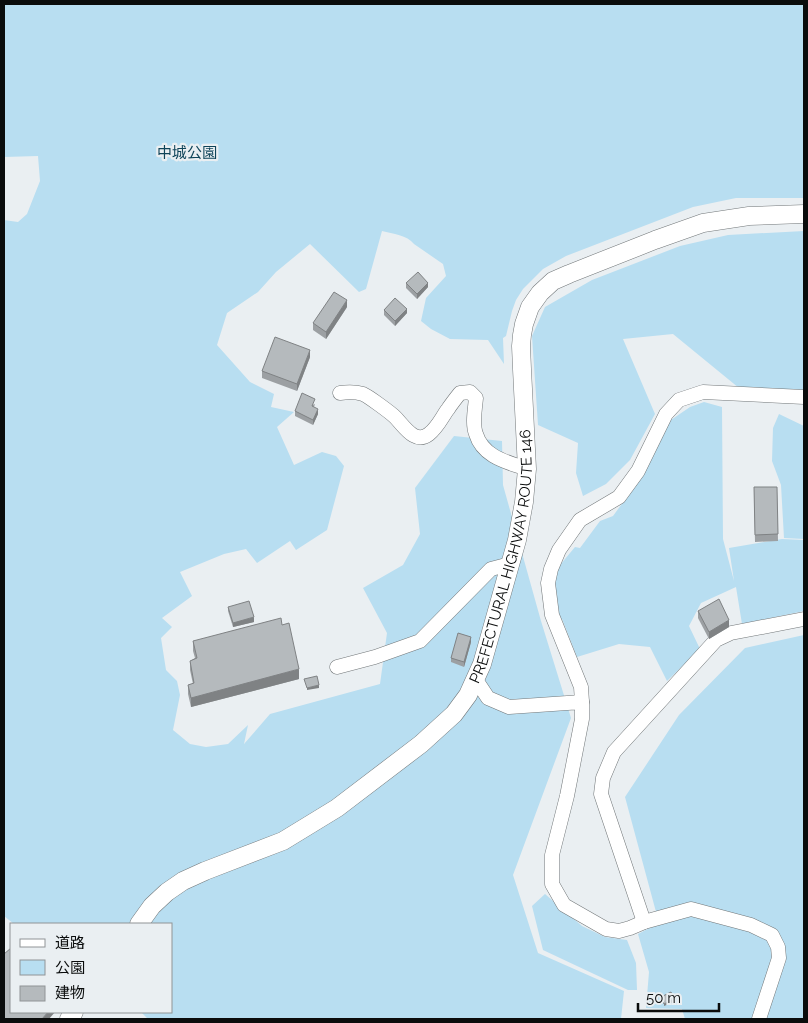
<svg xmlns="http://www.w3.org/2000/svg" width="808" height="1023" viewBox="0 0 808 1023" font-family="Raleway,'Noto Sans JP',sans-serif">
<rect width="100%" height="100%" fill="#eaeff2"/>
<g fill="#b8def1">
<path d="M 4,4 L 804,4 L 804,198 L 736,198 L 693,207 L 566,256 L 543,269 L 523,289 L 516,300 L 512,311 L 506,336 L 503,338 L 504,364 L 488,340 L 450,339 L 431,329 L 421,321 L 426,298 L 446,276 L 443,264 L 414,244 C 407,235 393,234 382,231 L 366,289 L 359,292 L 310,244 L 276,272 L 258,292 L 227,313 L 217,345 L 250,382 L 274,394 L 271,407 L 294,412 L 277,427 L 294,465 L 322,452 L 336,456 L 344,466 L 327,530 L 296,550 L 290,541 L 257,563 L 246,549 L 224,554 L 180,572 L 192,596 L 162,618 L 172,627 L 161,638 L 166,670 L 177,681 L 180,695 L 173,730 L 190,744 L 206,747 L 228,744 L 248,725 L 244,744 L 270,714 L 380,684 L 387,633 L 363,588 L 403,565 L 420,534 L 415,488 L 454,436 L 502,441 L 503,485 L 541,621 L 571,718 L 513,875 L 538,953 L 624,991 L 621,1019 L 148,1019 L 141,1012 L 171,1012 L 171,924 L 14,924 L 4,916 L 4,220 L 18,222 L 27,214 L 40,181 L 38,156 L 4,157 Z"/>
<polygon points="804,231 804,391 739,388 673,334 623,339 655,414 630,460 606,484 583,496 576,473 578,443 538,425 532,336 545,307 592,280 680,246 728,235"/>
<polygon points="704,402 722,407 723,539 734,581 729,548 782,539 804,540 804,611 742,624 736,587 701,603 689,626 700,649 667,681 650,647 619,644 577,657 562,619 559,619 551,584 555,571 575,547 580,548 600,521 613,516 640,479 668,422 690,407"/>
<polygon points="779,414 804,426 804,539 784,538 781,485 772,461 773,428"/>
<polygon points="804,635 804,1019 685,1019 682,1009 646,1008 649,972 638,934 659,923 625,797 679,715 745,648"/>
<polygon points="545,894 582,926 605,937 627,940 636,963 637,990 628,990 543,950 532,906"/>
</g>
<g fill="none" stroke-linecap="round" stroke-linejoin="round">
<defs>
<g id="minor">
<path d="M 340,393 C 348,392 356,392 363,394 C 368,396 391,413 395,417 C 404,426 415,445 429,434 C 438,427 442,417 448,409 C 452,403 456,398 460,393 L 470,392 L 476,398 C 475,409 472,424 476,434 C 483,457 507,462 527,469"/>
<polyline points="337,667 375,657 420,641 491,569 510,564"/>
<polyline points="476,680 488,698 509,707 582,702 582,719 567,796 552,855 552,884 564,905 606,929 619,931 630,928 644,922 691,909 751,925 772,935 778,947 779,958 759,1019"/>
<polyline points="582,702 581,687 552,615 548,583 551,569 559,550 580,520 619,497 638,471 666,414 679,400 703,392 804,397"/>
<polyline points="644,922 601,794 603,778 614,752 716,640 731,633 804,619"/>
</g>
<g id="major">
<path id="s1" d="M 139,924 L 152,906 L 167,892 L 183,881 L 205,871 L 283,841 L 337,808 L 421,744 L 454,714 L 468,695 L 482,664 L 517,540 L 524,502 L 527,469 L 522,369 L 521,346 L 522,335 L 524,324 L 530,307 L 540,293 L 553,281 L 569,274 L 655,240 L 703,223 L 749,216 L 804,214"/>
<polyline points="69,1019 74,1012"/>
</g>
</defs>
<use href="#minor" stroke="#727779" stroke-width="15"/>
<use href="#major" stroke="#727779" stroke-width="19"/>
<use href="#minor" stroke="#fff" stroke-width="14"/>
<use href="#major" stroke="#fff" stroke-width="18"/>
</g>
<g fill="#9ca0a3">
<polygon points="406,283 428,287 417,299 406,288"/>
<polygon points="347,307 326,339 313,330 313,323"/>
<polygon points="384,310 407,313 395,326 384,315"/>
<polygon points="310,357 297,391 262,378 262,371"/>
<polygon points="315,404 314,407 318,414 313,425 295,416 295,411"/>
<polygon points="754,487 777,487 778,541 755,542"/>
<polygon points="228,607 254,622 233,627 228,611"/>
<polygon points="698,611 729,627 709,639 698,618"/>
<polygon points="193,641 299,679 191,707 188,694 188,685 193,684 190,670 190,661 195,658 193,651"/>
<polygon points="471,642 464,667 451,662 451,658"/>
</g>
<g fill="#7f8284">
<polygon points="428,283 428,287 417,299 417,294"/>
<polygon points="347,300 347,307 326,339 326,332"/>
<polygon points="407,309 407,313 395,326 395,321"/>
<polygon points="310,350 310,357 297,391 297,384"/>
<polygon points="318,409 318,414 313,425 313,420"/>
<polygon points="254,617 254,622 233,627 233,623"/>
<polygon points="729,620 729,627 709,639 709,632"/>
<polygon points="471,637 471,642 464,667 464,662"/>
<polygon points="299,669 299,679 191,707 191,698"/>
<polygon points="319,685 319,688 307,690 307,688"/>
<polygon points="674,999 674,1002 664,1006 664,1004"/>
<polygon points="48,1012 55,1012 49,1019 42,1019"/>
</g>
<g fill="#b5babd" stroke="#7f8284">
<polygon points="418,272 428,283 417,294 406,283"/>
<polygon points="334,292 347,300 326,332 313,323"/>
<polygon points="395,298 407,309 395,321 384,310"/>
<polygon points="275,337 310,350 297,384 262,371"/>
<polygon points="302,393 315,399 312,406 318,409 313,420 295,411"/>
<polygon points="754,487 777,487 778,534 755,535"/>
<polygon points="719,599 729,620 709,632 698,611"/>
<polygon points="249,601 254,617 233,623 228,607"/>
<polygon points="281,618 282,625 289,623 299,669 191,698 188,685 194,683 190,661 197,658 193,641"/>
<polygon points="458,633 471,637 464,662 451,658"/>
<polygon points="317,676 319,685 307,688 304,679"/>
<polygon points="11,948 11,1012 48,1012 42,1019 4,1019 4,954"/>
<polygon points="671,992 674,999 664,1004 661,997"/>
</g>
<g text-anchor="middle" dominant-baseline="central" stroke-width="4.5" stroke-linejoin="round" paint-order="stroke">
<g font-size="15" fill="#0f4459" stroke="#eaeff2">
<text x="187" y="153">中城公園</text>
</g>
<g font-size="15" fill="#0a0c0c" stroke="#eaeff2">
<text stroke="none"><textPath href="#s1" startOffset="551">PREFECTURAL HIGHWAY ROUTE 146</textPath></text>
</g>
</g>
<rect width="808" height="1023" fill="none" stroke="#0a0c0c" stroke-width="10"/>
<rect x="10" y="923" width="162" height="90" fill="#eaeff2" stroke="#909496"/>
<rect x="20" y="939" width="25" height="8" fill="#ffffff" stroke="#909496"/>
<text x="55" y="948" font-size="15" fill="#0a0c0c">道路</text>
<rect x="20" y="960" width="25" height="15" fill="#b8def1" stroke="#909496"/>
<text x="55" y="973" font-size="15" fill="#0a0c0c">公園</text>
<rect x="20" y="986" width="25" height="15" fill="#b5babd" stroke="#909496"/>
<text x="55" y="998" font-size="15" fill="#0a0c0c">建物</text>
<path d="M638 1003v8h81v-8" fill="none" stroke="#0a0c0c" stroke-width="2.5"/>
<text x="646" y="1003" font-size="15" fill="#0a0c0c" stroke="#eaeff2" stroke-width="4" paint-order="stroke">50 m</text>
</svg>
